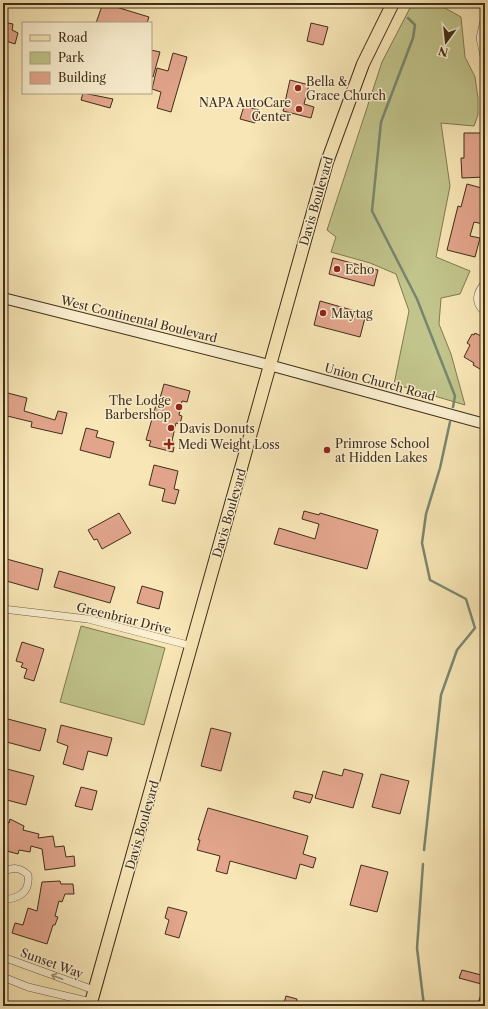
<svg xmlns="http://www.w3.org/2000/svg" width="488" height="1009" viewBox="0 0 488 1009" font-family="'Libre Caslon Text',serif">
<rect width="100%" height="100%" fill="#f8e6b6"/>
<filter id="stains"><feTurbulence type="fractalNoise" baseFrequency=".005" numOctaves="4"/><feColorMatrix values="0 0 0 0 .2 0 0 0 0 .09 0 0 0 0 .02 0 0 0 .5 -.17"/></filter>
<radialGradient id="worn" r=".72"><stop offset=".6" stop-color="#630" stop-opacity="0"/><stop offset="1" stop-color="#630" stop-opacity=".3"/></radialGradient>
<g fill="#c1c48b" stroke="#807952">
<polygon points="416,3 436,3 461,17 465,57 475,77 478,98 478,115 474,126 441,123 450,186 436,257 470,271 460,294 441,298 439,324 451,354 465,405 394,384 409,311 396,274 370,263 331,252 336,237 327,230 382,62 411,6"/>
<polygon points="81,626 165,648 144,725 60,702"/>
</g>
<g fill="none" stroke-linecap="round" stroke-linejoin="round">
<g stroke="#79866f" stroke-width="2.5">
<polyline points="408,18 415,25 413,38 381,122 372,211 417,299 455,396 453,407"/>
<polyline points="424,850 441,695 457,650 475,628 466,599 430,580 422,543 426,514 440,468 450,422"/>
<polyline points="423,864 417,948 424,1006"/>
</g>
</g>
<g fill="#e2a58c" stroke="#402e19">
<polygon points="103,3 149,17 147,23 96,23"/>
<polygon points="3,22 13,24 12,30 18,33 15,44 3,40"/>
<polygon points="311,23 328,27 323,45 307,41"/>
<polygon points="151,50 160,52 153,77 151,76"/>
<polygon points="173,53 187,57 171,112 157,108 161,92 152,89 157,68 168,71"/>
<polygon points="290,80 309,85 304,104 314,107 311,118 283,111"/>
<polygon points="83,93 113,99 110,108 81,100"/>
<polygon points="244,106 259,110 255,123 240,119"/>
<polygon points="464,133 485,133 485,177 462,178 461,158 464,158"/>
<polygon points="467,184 485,189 483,224 474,222 470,236 480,238 475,257 447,250 458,206 461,207"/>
<polygon points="333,258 378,270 374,286 329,274"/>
<polygon points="320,301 366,314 360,337 314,325"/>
<polygon points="475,333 485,338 485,359 480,369 473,365 474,363 464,357 470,345 467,343 472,334 474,335"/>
<polygon points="164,384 190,391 187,402 182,401 179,415 182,416 180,424 176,423 172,441 175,442 173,452 149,446 151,441 146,440 158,398 160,398"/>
<polygon points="4,392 27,398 24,411 55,420 58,411 67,413 62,434 31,427 32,422 3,415"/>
<polygon points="86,428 98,431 96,437 114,442 110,458 80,450"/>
<polygon points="154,465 178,471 174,489 179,490 175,504 162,501 165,489 149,485"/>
<polygon points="304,511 319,515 320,513 378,530 367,569 274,544 279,528 315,539 319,524 302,519"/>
<polygon points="119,513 131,533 102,549 97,539 94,540 88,530"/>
<polygon points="3,558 43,569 38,590 3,580"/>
<polygon points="59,571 115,587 110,603 54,587"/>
<polygon points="142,586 163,592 159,609 137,603"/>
<polygon points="22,642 44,649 34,681 24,678 27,669 21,667 23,663 16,661"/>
<polygon points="4,718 46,729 40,751 3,741"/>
<polygon points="61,725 112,738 107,756 88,751 83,770 63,764 68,746 57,742"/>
<polygon points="211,728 231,733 221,771 201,766"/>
<polygon points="3,768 34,776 26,805 3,799"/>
<polygon points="344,769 363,774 353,808 315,798 323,771 342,776"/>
<polygon points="381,774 409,781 400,814 372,807"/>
<polygon points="81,787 97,791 92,810 75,806"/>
<polygon points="295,791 313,795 310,803 293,798"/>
<polygon points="208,808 308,836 303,854 316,858 313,868 300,864 296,879 230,861 227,874 216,871 220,856 197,850 200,840 198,840"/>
<polygon points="10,819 24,826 23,830 39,834 38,838 53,836 55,847 64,846 66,857 74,856 75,866 45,870 42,849 31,846 30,852 19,850 18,854 3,850 3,821 9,823"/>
<polygon points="361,865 388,872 377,912 350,905"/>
<polygon points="60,881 61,884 73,884 74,894 65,894 62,902 59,901 55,916 58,917 55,925 53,925 47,944 12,933 15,923 23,925 28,908 37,911 42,882"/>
<polygon points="168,907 187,912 179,938 165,934 169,920 165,918"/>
<polygon points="462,970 485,976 485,985 459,978"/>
<polygon points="484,986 485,1006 477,1006"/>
<polygon points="286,996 297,999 296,1006 283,1006"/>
</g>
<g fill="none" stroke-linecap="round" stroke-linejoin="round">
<defs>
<g id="street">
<polyline points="485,16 480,38 485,61"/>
<path d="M 485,283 C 476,293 474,303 485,312"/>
<polyline points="3,609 88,619 192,646"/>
<path d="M 3,872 C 13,867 20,867 28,875 C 30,893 19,898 3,900"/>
<polyline points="3,957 94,990"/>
<polyline points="3,977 28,987 91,1002"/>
</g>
<polyline id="secondary" points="3,298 269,365 485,424"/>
<polyline id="primary" points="90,1006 327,162 363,64 393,3"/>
</defs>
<use href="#street" stroke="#6e5c40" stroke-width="8"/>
<use href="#secondary" stroke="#402e19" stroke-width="12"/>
<use href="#primary" stroke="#402e19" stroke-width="14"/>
<use href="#street" stroke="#faefd0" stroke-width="7"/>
<use href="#secondary" stroke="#faefd0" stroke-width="10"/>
<use href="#primary" stroke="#f8e6b6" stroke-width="12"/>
</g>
<defs><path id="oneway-shaft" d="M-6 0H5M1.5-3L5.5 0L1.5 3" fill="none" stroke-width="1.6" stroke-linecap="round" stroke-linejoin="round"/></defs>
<use stroke="#9d8e74" href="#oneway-shaft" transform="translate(57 977) rotate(-159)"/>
<g fill="#8f2418" stroke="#faefd0" stroke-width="1.5">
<circle cx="298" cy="88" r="4"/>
<circle cx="299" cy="109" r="4"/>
<circle cx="337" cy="269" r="4"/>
<circle cx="323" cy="313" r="4"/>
<circle cx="179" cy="407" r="4"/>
<circle cx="171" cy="428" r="4"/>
<path d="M167 438h4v4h4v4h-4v4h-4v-4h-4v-4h4z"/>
<circle cx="327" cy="450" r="4"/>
</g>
<g text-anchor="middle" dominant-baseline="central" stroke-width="3" stroke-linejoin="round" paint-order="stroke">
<g font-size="12" fill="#402e19" stroke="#faefd0" text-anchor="start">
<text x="306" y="81">Bella &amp;<tspan x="306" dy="14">Grace Church</tspan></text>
<text x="291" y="102" text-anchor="end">NAPA AutoCare<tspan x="291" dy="14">Center</tspan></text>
<text x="345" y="269">Echo</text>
<text x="331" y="313">Maytag</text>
<text x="171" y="400" text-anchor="end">The Lodge<tspan x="171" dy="14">Barbershop</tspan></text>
<text x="179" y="428">Davis Donuts</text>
<text x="335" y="443">Primrose School<tspan x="335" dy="14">at Hidden Lakes</tspan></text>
<text x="178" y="444">Medi Weight Loss</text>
</g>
<g font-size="12" fill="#402e19" stroke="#faefd0">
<text transform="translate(316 201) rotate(-74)">Davis Boulevard</text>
<text transform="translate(139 319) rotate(14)">West Continental Boulevard</text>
<text transform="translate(380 382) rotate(15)">Union Church Road</text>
<text transform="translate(229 513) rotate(-74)">Davis Boulevard</text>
<text transform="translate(124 618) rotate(14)">Greenbriar Drive</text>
<text transform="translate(142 825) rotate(-74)">Davis Boulevard</text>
<text transform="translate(52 963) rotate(20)">Sunset Way</text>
</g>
</g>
<rect width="488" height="1009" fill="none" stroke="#f8e6b6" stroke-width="16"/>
<rect x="4" y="4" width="480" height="1001" fill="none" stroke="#402e19" stroke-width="2"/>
<rect x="8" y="8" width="472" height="993" fill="none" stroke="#402e19"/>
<rect x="22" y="22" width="130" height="72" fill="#faefd0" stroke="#b0a287"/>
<rect x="30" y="35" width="20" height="6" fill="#f8e6b6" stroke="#b0a287"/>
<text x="58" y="42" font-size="12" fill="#402e19">Road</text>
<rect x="30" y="52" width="20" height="12" fill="#c1c48b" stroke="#b0a287"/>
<text x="58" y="62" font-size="12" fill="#402e19">Park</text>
<rect x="30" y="72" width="20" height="12" fill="#e2a58c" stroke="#b0a287"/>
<text x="58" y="82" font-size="12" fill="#402e19">Building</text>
<g transform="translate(446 42) rotate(195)" stroke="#faefd0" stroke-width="3" paint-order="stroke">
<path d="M0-3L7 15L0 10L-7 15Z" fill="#402e19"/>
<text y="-6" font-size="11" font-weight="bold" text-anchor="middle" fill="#402e19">N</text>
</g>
<rect width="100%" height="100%" filter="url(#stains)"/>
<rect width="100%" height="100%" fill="url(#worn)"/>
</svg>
